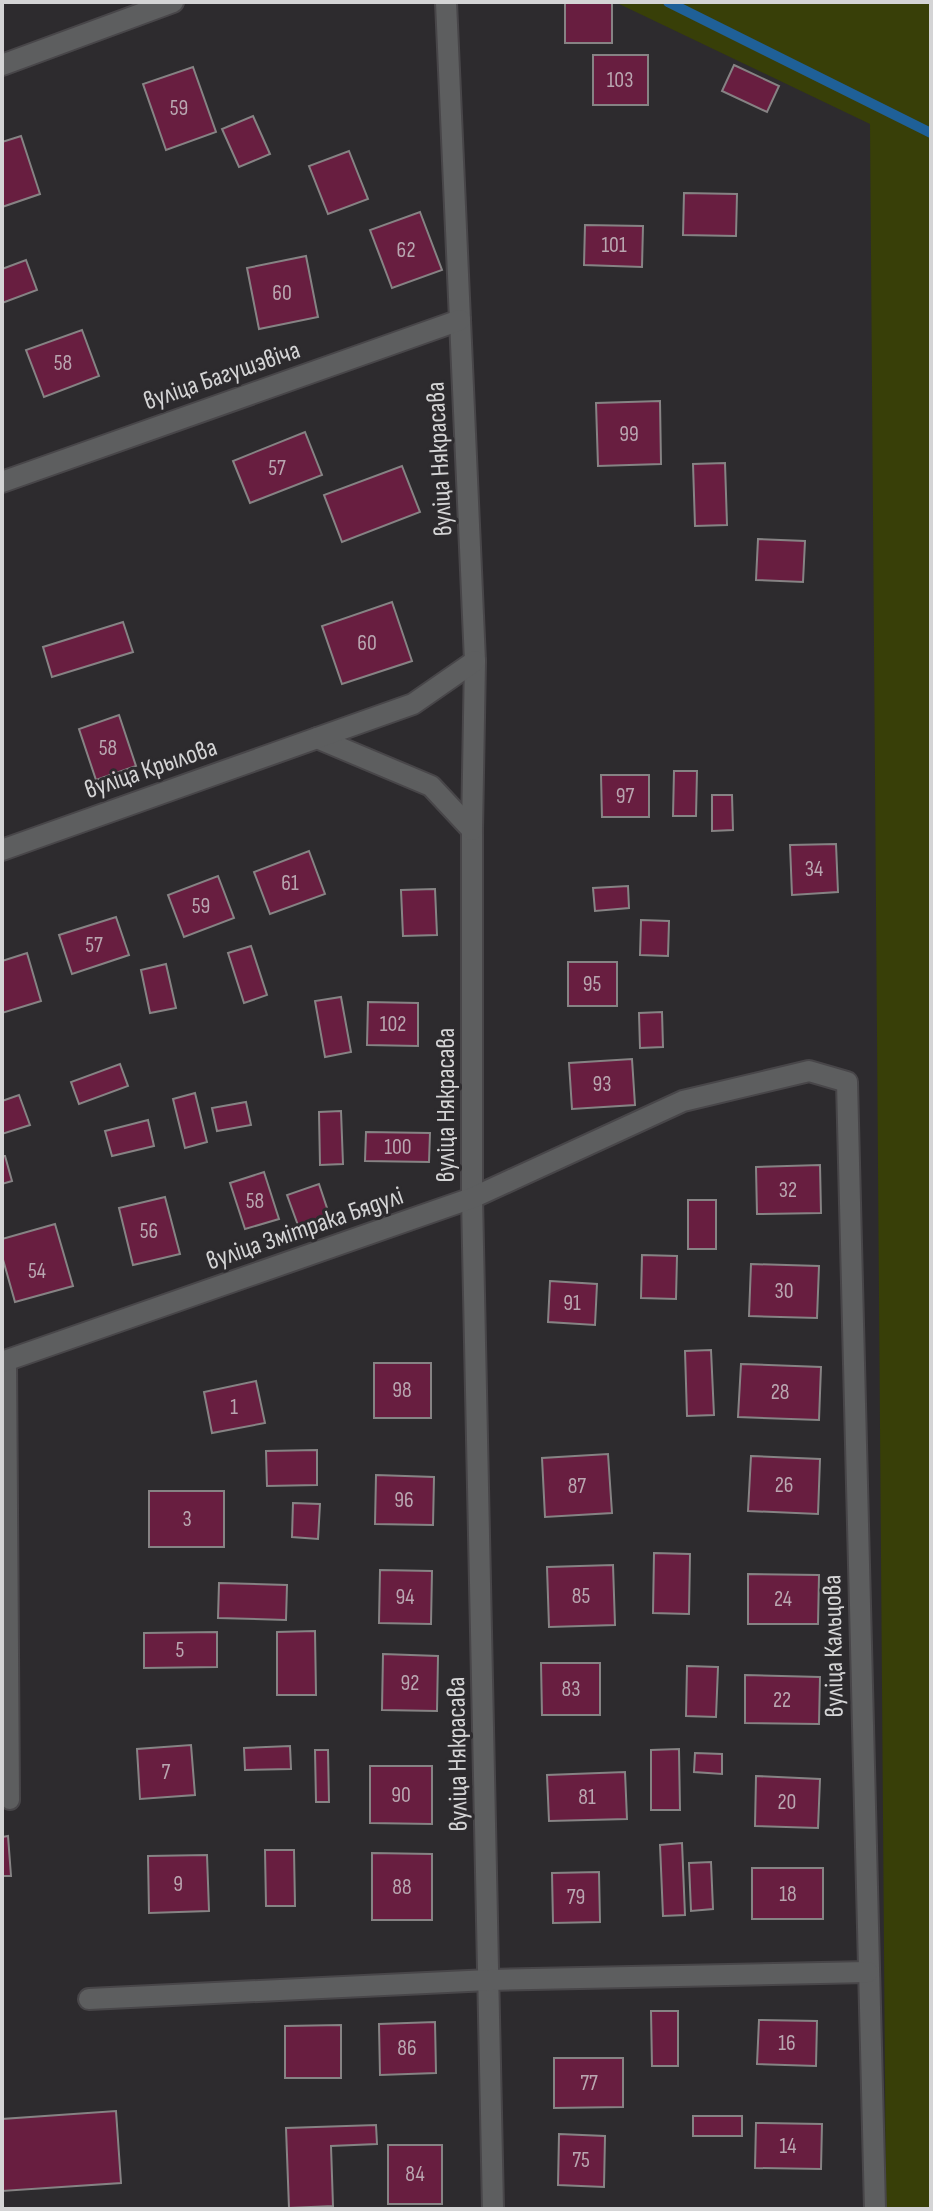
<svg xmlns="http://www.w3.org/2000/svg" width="933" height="2211" viewBox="0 0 933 2211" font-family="'Sofia Sans Condensed',sans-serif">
<rect width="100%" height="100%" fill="#2d2b2e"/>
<polygon fill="#383f08" points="615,2 931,2 931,2209 886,2209 870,124"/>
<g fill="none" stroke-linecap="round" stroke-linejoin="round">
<polyline stroke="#1f6098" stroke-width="10" points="668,2 931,133"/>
</g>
<g fill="#681e40" stroke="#868384" stroke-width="2">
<rect x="565" y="2" width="47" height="41"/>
<rect x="593" y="55" width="55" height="50"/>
<polygon points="734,65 779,86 767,112 722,91"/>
<polygon points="193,67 216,132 166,150 143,84"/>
<polygon points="253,116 270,154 239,167 222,129"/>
<polygon points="21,136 40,194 2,207 2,142"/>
<polygon points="349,151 368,199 328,214 309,166"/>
<polygon points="684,193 737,194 736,236 683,235"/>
<polygon points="420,212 442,270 392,288 370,230"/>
<polygon points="585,225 643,226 642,267 584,265"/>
<polygon points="306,256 318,317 259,329 247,268"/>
<polygon points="26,260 37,290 2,303 2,269"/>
<polygon points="82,330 99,376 44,397 26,350"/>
<polygon points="660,401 661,464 598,466 596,403"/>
<polygon points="305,432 322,475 250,503 233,461"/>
<polygon points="725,463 727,525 695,526 693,464"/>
<polygon points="402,466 420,512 342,542 324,495"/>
<polygon points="758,539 805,541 803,582 756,580"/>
<polygon points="392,602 412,661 342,684 322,626"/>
<polygon points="123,622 133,652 52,677 43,647"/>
<polygon points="119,715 136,766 96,780 79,729"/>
<polygon points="674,771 697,771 696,816 673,816"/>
<polygon points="601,775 649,775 649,817 602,817"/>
<polygon points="712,795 732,795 733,830 712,831"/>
<polygon points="836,844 838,892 792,895 790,845"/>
<polygon points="309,851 325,894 270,914 254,872"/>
<polygon points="218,876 234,918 184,937 168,895"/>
<polygon points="628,886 629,908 595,911 593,888"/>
<polygon points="435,889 437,935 403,936 401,890"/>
<polygon points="116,917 129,955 72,974 59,935"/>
<polygon points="641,920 669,921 668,956 640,955"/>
<polygon points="251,946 267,995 244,1003 228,953"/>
<polygon points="27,953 41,1001 2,1013 2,961"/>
<rect x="568" y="962" width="49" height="44"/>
<polygon points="166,964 176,1008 150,1013 141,970"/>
<polygon points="341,997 351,1052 325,1057 315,1001"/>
<polygon points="368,1002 418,1003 418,1046 367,1045"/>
<polygon points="662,1012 663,1047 640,1048 639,1013"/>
<polygon points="632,1059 635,1105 572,1109 569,1063"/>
<polygon points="120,1064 128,1086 79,1104 71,1082"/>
<polygon points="195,1093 207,1142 185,1148 173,1099"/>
<polygon points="19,1095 30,1125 2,1134 2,1101"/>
<polygon points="246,1102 251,1125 217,1131 212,1108"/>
<polygon points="341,1111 343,1164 320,1165 319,1112"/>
<polygon points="148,1120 154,1146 112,1156 105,1131"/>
<polygon points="366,1132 430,1133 429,1162 365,1161"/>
<polygon points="2,1156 5,1156 12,1181 2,1184"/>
<polygon points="820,1165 821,1213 757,1214 756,1167"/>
<polygon points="264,1172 279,1219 245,1229 230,1183"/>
<polygon points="319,1184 330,1217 299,1228 287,1195"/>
<polygon points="165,1197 180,1254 133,1265 119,1208"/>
<rect x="688" y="1200" width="28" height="49"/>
<polygon points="55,1224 73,1286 15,1302 2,1256 2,1239"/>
<polygon points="642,1255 677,1256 676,1299 641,1298"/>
<polygon points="751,1264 819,1266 817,1318 749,1316"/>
<polygon points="550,1281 597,1284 595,1325 548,1322"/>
<polygon points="711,1350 714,1415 687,1416 685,1351"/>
<rect x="374" y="1363" width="57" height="55"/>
<polygon points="741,1364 821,1367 819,1420 738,1417"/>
<polygon points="256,1381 265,1423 212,1433 204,1392"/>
<polygon points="317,1450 317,1485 267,1486 266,1451"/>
<polygon points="608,1454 612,1513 545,1517 542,1458"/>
<polygon points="751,1456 820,1459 818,1514 748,1511"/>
<polygon points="376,1475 434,1477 433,1525 375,1524"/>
<rect x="149" y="1491" width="75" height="56"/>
<polygon points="293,1503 320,1504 318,1539 292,1537"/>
<polygon points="654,1553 690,1554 689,1614 653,1613"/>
<polygon points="613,1565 615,1625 549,1627 547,1567"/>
<polygon points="380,1570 432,1571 431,1624 379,1623"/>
<polygon points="748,1574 819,1575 818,1624 748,1624"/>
<polygon points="219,1583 287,1585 286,1620 218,1618"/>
<polygon points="315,1631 316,1695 277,1695 277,1632"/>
<polygon points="217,1632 217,1667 144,1668 144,1633"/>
<polygon points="383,1654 438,1656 437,1711 382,1710"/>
<polygon points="541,1663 600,1663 600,1715 542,1715"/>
<polygon points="687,1666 718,1667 716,1717 686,1716"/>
<polygon points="745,1675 820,1677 819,1724 745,1723"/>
<polygon points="191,1745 195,1795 140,1799 137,1749"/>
<polygon points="290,1746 291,1769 245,1770 244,1748"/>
<polygon points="679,1749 680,1810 651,1810 651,1750"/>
<polygon points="315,1750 328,1750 329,1802 316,1802"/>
<polygon points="695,1753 722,1754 722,1774 694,1772"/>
<polygon points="370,1766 432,1766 432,1824 370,1823"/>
<polygon points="625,1772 627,1819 549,1821 547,1775"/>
<polygon points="756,1776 820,1779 818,1828 755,1826"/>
<polygon points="8,1836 11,1876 2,1876 2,1837"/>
<polygon points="682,1843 685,1915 663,1916 660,1845"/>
<polygon points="265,1850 294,1850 295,1906 266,1906"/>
<polygon points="372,1853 432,1854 432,1920 372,1920"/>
<polygon points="207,1855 209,1911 149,1913 148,1856"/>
<polygon points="711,1862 713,1909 691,1911 689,1863"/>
<rect x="752" y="1868" width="71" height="51"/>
<polygon points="599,1872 600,1922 553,1923 552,1873"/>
<polygon points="651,2011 678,2011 678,2066 652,2066"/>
<polygon points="759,2020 817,2021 816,2066 757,2064"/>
<polygon points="435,2022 436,2073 380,2075 379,2024"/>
<polygon points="341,2025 341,2078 285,2078 285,2026"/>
<polygon points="554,2058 623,2058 623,2107 554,2108"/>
<polygon points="116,2111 121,2183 2,2191 2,2119"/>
<rect x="693" y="2116" width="49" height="20"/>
<polygon points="756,2123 822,2124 821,2169 755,2168"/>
<polygon points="376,2125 377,2144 331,2146 333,2206 289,2208 286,2128"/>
<polygon points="559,2134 605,2136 604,2187 558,2185"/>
<rect x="388" y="2145" width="54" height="59"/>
</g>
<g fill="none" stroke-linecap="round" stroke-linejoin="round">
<defs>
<polyline id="lane" points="7,1361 10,1800"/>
<g id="street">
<polyline points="446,2 475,661 472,830 472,1198 493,2209"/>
<polyline points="2,65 173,2"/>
<polyline points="2,482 460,320"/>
<polyline points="317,738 431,786 472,830"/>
<polyline points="2,850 413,704 475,661"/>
<polyline points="2,1362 472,1198 683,1101 809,1071 847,1082 875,2209"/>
<polyline points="89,1999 489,1980 868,1972"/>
</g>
</defs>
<use href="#lane" stroke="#484649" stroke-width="22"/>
<use href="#street" stroke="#484649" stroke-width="24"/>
<use href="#lane" stroke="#5d5e5f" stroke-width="18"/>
<use href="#street" stroke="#5d5e5f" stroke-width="20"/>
</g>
<g text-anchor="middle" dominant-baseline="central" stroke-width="6" stroke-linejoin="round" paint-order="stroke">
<g font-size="22" fill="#b9a6b0">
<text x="620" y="80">103</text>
<text x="179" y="108">59</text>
<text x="614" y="245">101</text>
<text x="406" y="250">62</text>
<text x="282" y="293">60</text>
<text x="63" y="363">58</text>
<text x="629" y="434">99</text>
<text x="277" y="468">57</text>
<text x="367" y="643">60</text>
<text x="108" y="748">58</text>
<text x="625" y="796">97</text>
<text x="814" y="869">34</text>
<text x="290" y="883">61</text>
<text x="201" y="906">59</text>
<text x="94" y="945">57</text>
<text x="592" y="984">95</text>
<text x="393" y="1024">102</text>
<text x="602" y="1084">93</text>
<text x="398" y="1147">100</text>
<text x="788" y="1190">32</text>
<text x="255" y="1201">58</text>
<text x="149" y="1231">56</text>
<text x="37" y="1271">54</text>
<text x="784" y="1291">30</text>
<text x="572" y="1303">91</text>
<text x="402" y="1390">98</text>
<text x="780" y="1392">28</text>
<text x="234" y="1407">1</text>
<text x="784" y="1485">26</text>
<text x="577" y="1486">87</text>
<text x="404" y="1500">96</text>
<text x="187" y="1519">3</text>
<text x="581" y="1596">85</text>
<text x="405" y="1597">94</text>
<text x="783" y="1599">24</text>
<text x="180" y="1650">5</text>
<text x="410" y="1683">92</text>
<text x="571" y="1689">83</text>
<text x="782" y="1700">22</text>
<text x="166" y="1772">7</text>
<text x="401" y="1795">90</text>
<text x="587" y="1797">81</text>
<text x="787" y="1802">20</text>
<text x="178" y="1884">9</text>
<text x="402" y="1887">88</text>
<text x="788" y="1894">18</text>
<text x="576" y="1897">79</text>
<text x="787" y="2043">16</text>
<text x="407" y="2048">86</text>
<text x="589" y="2083">77</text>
<text x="788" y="2146">14</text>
<text x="581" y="2160">75</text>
<text x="415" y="2174">84</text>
</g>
<g font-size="26" fill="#d4d4d5" stroke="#2d2b2e">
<text transform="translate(222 376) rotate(-19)">вуліца Багушэвіча</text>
<text transform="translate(440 459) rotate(-93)">вуліца Някрасава</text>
<text transform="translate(151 769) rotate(-19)">вуліца Крылова</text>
<text transform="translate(446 1105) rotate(-90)">вуліца Някрасава</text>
<text transform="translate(305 1229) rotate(-19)">вуліца Змітрака Бядулі</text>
<text transform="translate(834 1646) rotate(-91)">вуліца Кальцова</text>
<text transform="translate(458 1754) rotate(-91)">вуліца Някрасава</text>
</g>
</g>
<rect width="933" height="2211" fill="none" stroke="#d4d4d5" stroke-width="8"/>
</svg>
